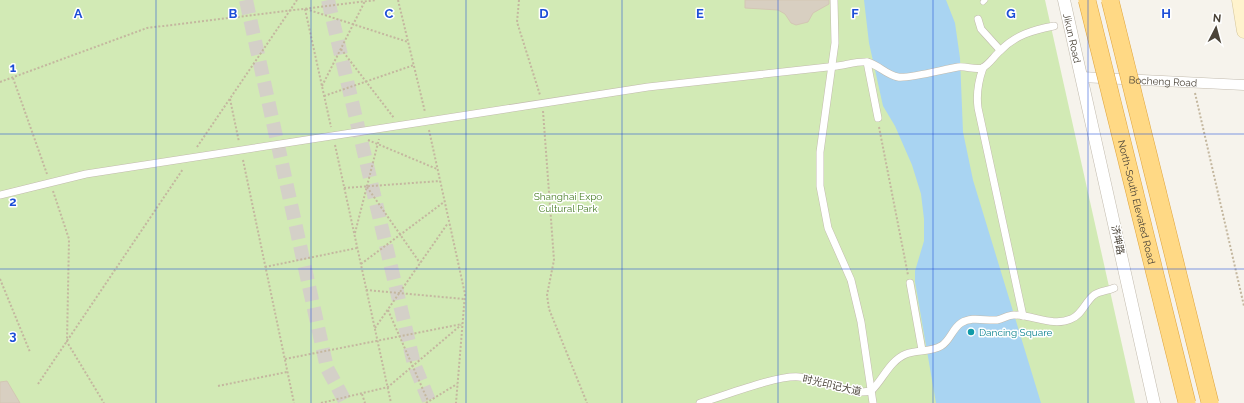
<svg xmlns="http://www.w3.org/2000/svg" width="1244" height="403" viewBox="0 0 1244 403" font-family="Raleway,'Noto Sans SC',sans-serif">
<rect width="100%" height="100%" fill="#f6f3ec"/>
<polygon fill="#d2eab5" points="0,0 1045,0 1135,403 0,403"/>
<polygon fill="#a9d4f2" points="864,0 946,0 955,23 960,58 963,132 973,180 1041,403 936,403 915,282 915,271 924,241 924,219 921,194 912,165 895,126 883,106 869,43"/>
<g fill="#d8cfc1" stroke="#d3c7b4">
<polygon points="745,0 829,0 829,4 813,13 808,22 796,25 791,23 785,14 778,10 745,8"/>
<polygon points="7,381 20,403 0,403 0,382"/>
</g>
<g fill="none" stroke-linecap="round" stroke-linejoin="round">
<g stroke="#d4d0c8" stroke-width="14" stroke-dasharray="14 7" stroke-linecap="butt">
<polyline points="246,0 327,368 346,403"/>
<polyline points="328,0 414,364 430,403"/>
</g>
<defs>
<polyline id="service" points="983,2 985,0"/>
<g id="pedestrian">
<polyline points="834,0 835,43 820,152 820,186 828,228 851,280 861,322 873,403"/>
<polyline points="978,19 981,29 1000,50"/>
<polyline points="867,62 878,118"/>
<path d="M 983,68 C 978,82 976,93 978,108 L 1023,316"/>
<path d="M 0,195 L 86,174 L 648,87 L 837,66 C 846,65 858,61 867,62 C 879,65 886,75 898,77 C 908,79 945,69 958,67 C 966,66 975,70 982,68 C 989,65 994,56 1000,51 C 1015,35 1033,30 1054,26"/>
<polyline points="910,283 922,350"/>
<path d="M 700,403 C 724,396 777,375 799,377 C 823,379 846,396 871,391 C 883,380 889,361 906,354 C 917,350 931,352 941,346 C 950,341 952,329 961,323 C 972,316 985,321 997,320 C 1003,319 1008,315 1014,315 C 1033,315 1053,327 1071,319 C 1082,315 1085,302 1094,295 C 1100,291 1107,291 1114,288"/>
</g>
<g id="minor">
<path id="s1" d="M 1081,77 L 1244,85"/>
</g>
<g id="tertiary">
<path id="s2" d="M 1064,0 L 1154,403"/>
</g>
<polyline id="secondary" points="1239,0 1244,31"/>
</defs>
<use href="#service" stroke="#c2bbae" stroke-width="6"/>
<use href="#pedestrian" stroke="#c2bbae" stroke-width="8"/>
<use href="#minor" stroke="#c2bbae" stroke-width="11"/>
<use href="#tertiary" stroke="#c2bbae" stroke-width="13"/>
<use href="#secondary" stroke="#d6c79b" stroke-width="15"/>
<g stroke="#c4b79f" stroke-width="2" stroke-dasharray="2 2" stroke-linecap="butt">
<polyline points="398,0 425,112"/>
<polyline points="519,0 517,22 540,95"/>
<polyline points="305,9 331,127"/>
<polyline points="306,9 408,42"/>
<polyline points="341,49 394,118"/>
<polyline points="13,78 47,174"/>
<polyline points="0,82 147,28 376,0"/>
<polyline points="322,86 365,1"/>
<polyline points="1195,93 1244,306"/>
<polyline points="324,96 414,65"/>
<polyline points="230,99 239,142"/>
<polyline points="543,111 554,260 547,295 549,309 587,403"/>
<polyline points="879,127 908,275"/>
<polyline points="429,130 465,294 456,403"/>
<polyline points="368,140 437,169"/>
<polyline points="335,145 391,403"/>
<polyline points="197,147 297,0"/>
<polyline points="243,160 294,403"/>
<polyline points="367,187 420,263"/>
<polyline points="344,188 440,181"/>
<polyline points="53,191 69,239 67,342 104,403"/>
<polyline points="355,233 379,139"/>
<polyline points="361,264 444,202"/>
<polyline points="265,267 357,248"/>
<polyline points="0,279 30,352"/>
<polyline points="366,290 464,299"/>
<polyline points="388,310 428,401"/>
<polyline points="375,328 448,223"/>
<polyline points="285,359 462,324"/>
<polyline points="38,384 183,169"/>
<polyline points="218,386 287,372"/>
<polyline points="362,394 365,403"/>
<polyline points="321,403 388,387 461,325"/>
<polyline points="426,403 457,384"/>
</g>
<use href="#service" stroke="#fff" stroke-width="5"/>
<use href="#pedestrian" stroke="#fff" stroke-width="7"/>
<use href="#minor" stroke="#fff" stroke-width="10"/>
<use href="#tertiary" stroke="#fff" stroke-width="12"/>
<use href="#secondary" stroke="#fff3cd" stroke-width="14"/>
<defs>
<g id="trunk-bridge">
<path id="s3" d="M 1087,0 L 1187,403"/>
<polyline points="1110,0 1210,403"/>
</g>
</defs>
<use href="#trunk-bridge" stroke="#e0a43c" stroke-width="18" stroke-linecap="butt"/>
<use href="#trunk-bridge" stroke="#ffd985" stroke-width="17"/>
</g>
<path fill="none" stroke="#1d4ed8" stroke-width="1" stroke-opacity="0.55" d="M 156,0 L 156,403M 311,0 L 311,403M 466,0 L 466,403M 622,0 L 622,403M 778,0 L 778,403M 933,0 L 933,403M 1088,0 L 1088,403M 0,134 L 1244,134M 0,269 L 1244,269"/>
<circle fill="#0f9aa8" stroke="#fff" stroke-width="1.5" cx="971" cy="332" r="4"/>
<g text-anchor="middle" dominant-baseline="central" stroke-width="3" stroke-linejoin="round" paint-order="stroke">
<g font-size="10" fill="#4b4439" stroke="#fff">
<text stroke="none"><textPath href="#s2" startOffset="39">Jikun Road</textPath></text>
<text stroke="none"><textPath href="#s1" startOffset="82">Bocheng Road</textPath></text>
<text stroke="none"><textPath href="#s3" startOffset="208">North-South Elevated Road</textPath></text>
<text transform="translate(1118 240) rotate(78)">济坤路</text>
<text transform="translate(832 385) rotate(13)">时光印记大道</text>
</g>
<g font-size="10" fill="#4a7f2a" stroke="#fff">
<text x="568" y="196">Shanghai Expo<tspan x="568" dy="12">Cultural Park</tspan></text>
</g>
<g font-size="10" fill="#0d838f" stroke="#fff" text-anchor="start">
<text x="979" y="332">Dancing Square</text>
</g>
</g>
<g font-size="13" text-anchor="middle" font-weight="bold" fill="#1d4ed8" stroke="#fff" stroke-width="3" stroke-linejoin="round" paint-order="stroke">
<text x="78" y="18">A</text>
<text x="233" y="18">B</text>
<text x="389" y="18">C</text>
<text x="544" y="18">D</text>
<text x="700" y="18">E</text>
<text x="855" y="18">F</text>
<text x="1011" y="18">G</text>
<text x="1166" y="18">H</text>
<text x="13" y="72">1</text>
<text x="13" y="206">2</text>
<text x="13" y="340">3</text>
</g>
<g transform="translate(1216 28) rotate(6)" stroke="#ffffff" stroke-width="3" paint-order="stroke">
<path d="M0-3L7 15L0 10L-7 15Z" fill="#4b4439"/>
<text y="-6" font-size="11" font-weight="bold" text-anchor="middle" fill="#4b4439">N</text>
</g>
</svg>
